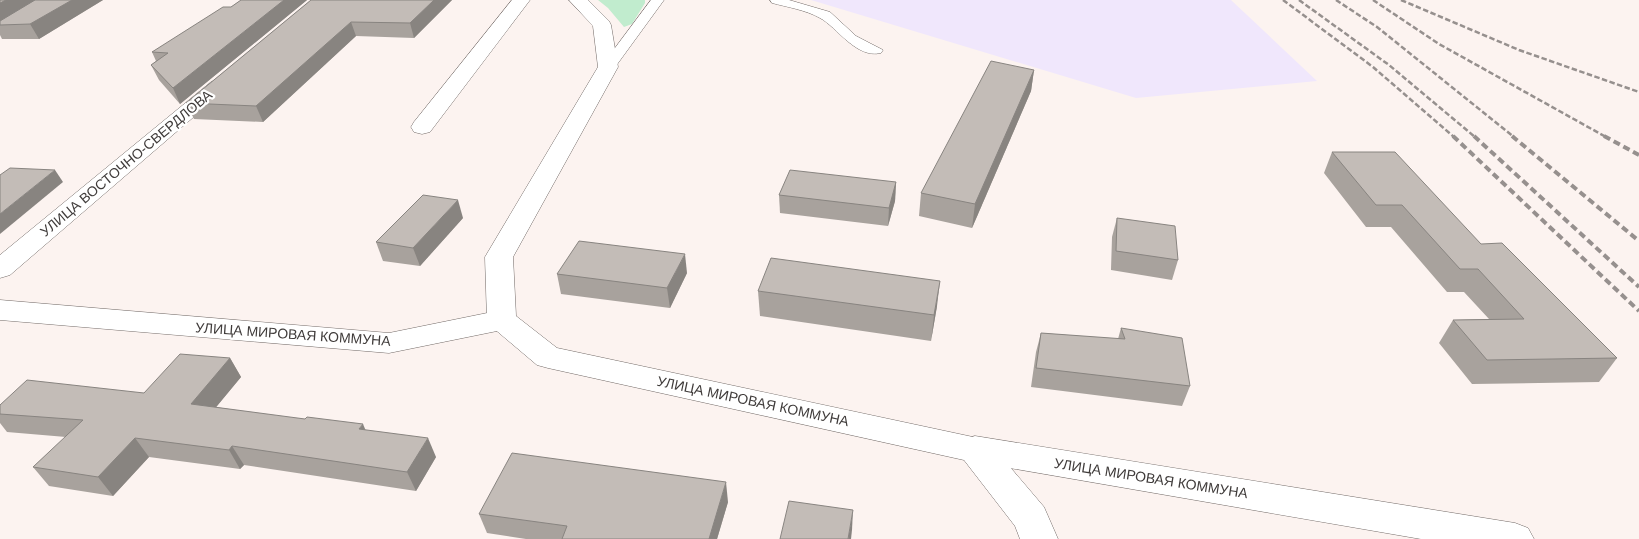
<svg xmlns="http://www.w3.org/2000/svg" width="1639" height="539" viewBox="0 0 1639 539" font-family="Helvetica,sans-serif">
<rect width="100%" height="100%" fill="#fcf3f0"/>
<polygon fill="#f0e7fc" points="811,0 1231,0 1317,81 1136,98"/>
<polygon fill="#c1ecce" points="598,0 645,0 645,3 632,24 624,27 608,8"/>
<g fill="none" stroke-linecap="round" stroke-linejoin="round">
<defs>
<g id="lane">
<polygon points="651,0 664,0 613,70 603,70 601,67 603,64"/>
<path d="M 770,0 L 789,0 L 830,12 L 856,36 L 883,50 L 881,53 C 856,59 837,27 820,18 C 806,10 787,7 772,3 Z"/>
</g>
<g id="street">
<polygon points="512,0 530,0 430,132 422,134 414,132 411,127 414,122"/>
<polygon points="218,80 225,82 228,86 225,90 10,275 0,278 0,255 211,82"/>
<polygon points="0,300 389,333 502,310 512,313 517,320 512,327 502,330 389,353 0,320"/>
<polygon points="975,436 1515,523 1528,528 1534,539 1421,539 975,462 963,458 958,449 963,440"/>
</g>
<polygon id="secondary" points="569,0 588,0 609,21 611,25 618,67 513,257 516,316 557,348 987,440 1044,507 1058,539 1020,539 1015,526 964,460 548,368 537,365 492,327 487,320 485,257 598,67 593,26"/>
</defs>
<use href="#lane" stroke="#726a67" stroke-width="1"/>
<use href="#street" stroke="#726a67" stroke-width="1"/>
<use href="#secondary" stroke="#726a67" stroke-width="1"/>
<use href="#lane" fill="#fff" fill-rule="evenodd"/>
<use href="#street" fill="#fff" fill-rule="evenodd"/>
<use href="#secondary" fill="#fff" fill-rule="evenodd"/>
<g stroke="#96908e" stroke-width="2.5" stroke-dasharray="5.5 2.5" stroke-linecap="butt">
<polyline points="1283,0 1373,67 1454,137"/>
<polyline points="1299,0 1389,65 1475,137"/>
<polyline points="1336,0 1377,27 1514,137"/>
<polyline points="1373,0 1439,44 1606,137"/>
<polyline points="1401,0 1519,50 1639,92"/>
</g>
<g stroke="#96908e" stroke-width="4" stroke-dasharray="7 4" stroke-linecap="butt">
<polyline points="1453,136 1639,311"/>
<polyline points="1474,136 1639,287"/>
<polyline points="1512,136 1639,241"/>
<polyline points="1604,136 1639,155"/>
</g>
</g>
<g fill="#a8a29d">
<polygon points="0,0 103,0 39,39 2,39 0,35"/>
<polygon points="241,0 307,0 180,104 159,80 151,65 156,61 152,52 231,7"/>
<polygon points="311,0 452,0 414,38 356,36 263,122 194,119 186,103"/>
<polygon points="1034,70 1031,91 972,228 919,216 921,193"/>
<polygon points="1332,152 1481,244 1617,358 1599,382 1472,384 1439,343 1453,320 1489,319 1464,292 1447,292 1391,227 1366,227 1324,173"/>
<polygon points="896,182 895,201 888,226 780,213 779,195"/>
<polygon points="463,218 420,266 383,261 376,242"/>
<polygon points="1117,218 1178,260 1172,280 1111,270 1112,237"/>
<polygon points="687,273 670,308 561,294 557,274"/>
<polygon points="758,291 937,306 931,341 760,316"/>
<polygon points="1121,328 1190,386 1182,406 1031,387 1036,352 1041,333 1118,339"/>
<polygon points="230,358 241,377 216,407 365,430 436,457 416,491 244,465 240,469 149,457 113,496 49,486 33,467 66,437 7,432 0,423 0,405 144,393"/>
<polygon points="728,502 717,539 526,539 487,533 479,514"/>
</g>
<g fill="#888480">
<polygon points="6,0 37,0 0,22 0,3"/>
<polygon points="72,0 103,0 39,39 30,24"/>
<polygon points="284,0 307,0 180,104 173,88"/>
<polygon points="434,0 452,0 414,38 410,23"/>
<polygon points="351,22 356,36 263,122 256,106"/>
<polygon points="1034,70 1031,91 972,228 975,204"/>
<polygon points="55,170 63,182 0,234 0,214"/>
<polygon points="896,182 895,201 888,226 889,208"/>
<polygon points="458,200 463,218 420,266 413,248"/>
<polygon points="685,254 687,273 670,308 667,288"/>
<polygon points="940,281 937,306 931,341 934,315"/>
<polygon points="230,358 241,377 203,423 191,404"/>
<polygon points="363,424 371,443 359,429"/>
<polygon points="135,438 149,457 113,496 98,477"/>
<polygon points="428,438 436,457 416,491 407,472"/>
<polygon points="232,446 244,465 240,469 229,450"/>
<polygon points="726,482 728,502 717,539 709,539"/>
<polygon points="853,510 852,530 851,539 848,539"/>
</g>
<g fill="#c3bcb7" stroke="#888480">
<polygon points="0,0 6,0 0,3"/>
<polygon points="35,0 72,0 30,24 0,25 0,21"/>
<polygon points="241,0 284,0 173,88 151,65 168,53 152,52 223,7 231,7"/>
<polygon points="311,0 434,0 410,23 351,22 256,106 186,103"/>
<polygon points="991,61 1034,70 975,204 921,193"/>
<polygon points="1332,152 1395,152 1481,244 1502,243 1617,358 1487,360 1453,320 1524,319 1478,269 1460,269 1402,205 1376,205"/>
<polygon points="10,168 55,170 0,214 0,175"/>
<polygon points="790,170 896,182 889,208 779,195"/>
<polygon points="423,195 458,200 413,248 376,242"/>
<polygon points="1117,218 1175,226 1178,260 1116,251"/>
<polygon points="579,241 685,254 667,288 557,274"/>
<polygon points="771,258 940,281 934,315 758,291"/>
<polygon points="1121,328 1182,338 1190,386 1036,368 1041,333 1125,339"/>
<polygon points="180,354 230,358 191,404 305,419 307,417 363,424 359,429 428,438 407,472 232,446 229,450 135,438 98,477 33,467 83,420 0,414 0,405 27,380 144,393"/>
<polygon points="512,453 726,482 709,539 562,539 567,526 479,514"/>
<polygon points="789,501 853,510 848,539 780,539"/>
</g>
<g text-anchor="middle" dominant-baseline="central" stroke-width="4.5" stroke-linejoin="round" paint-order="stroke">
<g font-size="14" fill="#403c3b" stroke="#fff">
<text transform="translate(126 163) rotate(-40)">УЛИЦА ВОСТОЧНО-СВЕРДЛОВА</text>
<text transform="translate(293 334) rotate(4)">УЛИЦА МИРОВАЯ КОММУНА</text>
<text transform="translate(753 401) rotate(12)">УЛИЦА МИРОВАЯ КОММУНА</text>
<text transform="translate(1151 478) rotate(9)">УЛИЦА МИРОВАЯ КОММУНА</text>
</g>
</g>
</svg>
